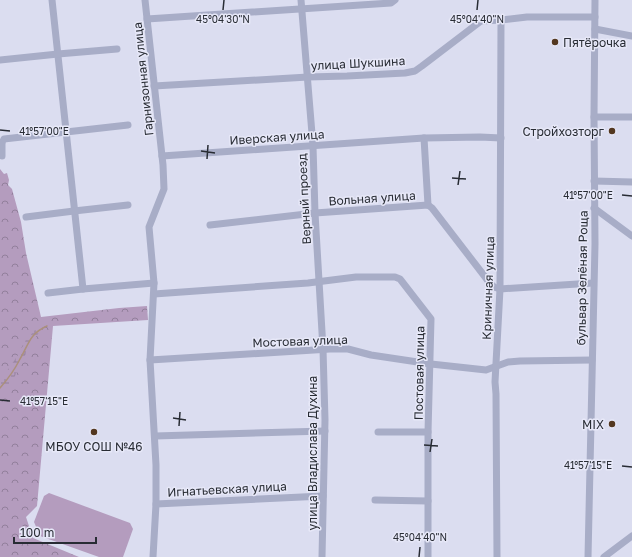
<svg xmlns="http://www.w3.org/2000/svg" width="632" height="557" viewBox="0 0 632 557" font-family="'Golos Text',sans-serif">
<defs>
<pattern id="forest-crowns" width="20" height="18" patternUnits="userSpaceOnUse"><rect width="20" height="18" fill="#b49cbe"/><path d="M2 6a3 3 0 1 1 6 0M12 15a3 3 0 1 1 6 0" fill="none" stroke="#927f9b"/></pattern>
<pattern id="wetland-marsh" width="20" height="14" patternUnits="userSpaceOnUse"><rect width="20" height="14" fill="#b49cbe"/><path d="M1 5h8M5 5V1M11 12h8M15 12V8" fill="none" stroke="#927f9b"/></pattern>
</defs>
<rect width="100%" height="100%" fill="#dbddf0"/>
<polygon fill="url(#forest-crowns)" points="0,169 4,174 7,173 9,180 8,185 12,189 21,222 26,253 41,317 119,308 147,306 148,320 53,326 37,506 26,517 33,538 79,557 0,557"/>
<polygon fill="url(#wetland-marsh)" points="35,330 39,332 38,334 30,345 12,382 0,393 0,381 18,355 26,340"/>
<polygon fill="#b49cbe" points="49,493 130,523 133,529 123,557 99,557 40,536 34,522 44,496"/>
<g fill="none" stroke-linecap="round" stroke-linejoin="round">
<path stroke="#ab907c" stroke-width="1.5" d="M 0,388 C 8,379 15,369 20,359 C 29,344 29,334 47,326"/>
<g stroke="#a8adc7" stroke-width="7">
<polyline points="52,0 83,289"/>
<polyline points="145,0 162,156"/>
<polyline points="301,0 313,146 315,213 323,349 325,420 322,557"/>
<polyline points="147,19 391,3 395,0"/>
<polyline points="595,29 632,36"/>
<polyline points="0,60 58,54 117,49"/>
<polyline points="154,86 308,77 347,76 405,73 415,71 422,66 481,21 501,20 527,17 595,17"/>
<polyline points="594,117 632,117"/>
<polyline points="424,138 428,205"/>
<polyline points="2,156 2,143 4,139 128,125"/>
<polyline points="594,181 632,182"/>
<polyline points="594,208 632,236"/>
<polyline points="26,217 74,211 128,205"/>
<polyline points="210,225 315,213 428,205 432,208 489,282 494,287 500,289 593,283"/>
<polyline points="48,293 83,289 154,283"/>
<polyline points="154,294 308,283 356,277 395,277 400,279 431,319 428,432 428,557"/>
<polyline points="150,360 330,349 348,349 371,355 431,364 486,370 508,362 520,361 592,360"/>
<polyline points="378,432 428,432"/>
<polyline points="155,436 325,431"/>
<polyline points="375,500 428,501"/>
<polyline points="156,504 323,496"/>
<polyline points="153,557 156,504 156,465 150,360 154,283 149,227 164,189 163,165 162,156 424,138 480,137 501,138"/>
<polyline points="497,557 496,394 495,382 500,289 501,20"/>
<polyline points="588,557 595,244 594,117 595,0"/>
<polyline points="604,557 632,536"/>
</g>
</g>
<path fill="none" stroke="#282c34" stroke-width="1.5" d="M 223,10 L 224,0M 477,10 L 478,0M 0,130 L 10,131M 201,151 L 215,153M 207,159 L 208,145M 452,178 L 466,179M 458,185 L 460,171M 622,195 L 632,196M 0,400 L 10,401M 173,418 L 186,420M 179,426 L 180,412M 424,445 L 438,446M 430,452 L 432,439M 622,466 L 632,467M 419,557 L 420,547"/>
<g fill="#533720" stroke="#e7e8f8" stroke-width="1.5">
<circle cx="555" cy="42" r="4"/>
<circle cx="612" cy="131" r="4"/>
<circle cx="612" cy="424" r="4"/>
<circle cx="94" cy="432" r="4"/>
</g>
<g text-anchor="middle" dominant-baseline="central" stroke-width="3" stroke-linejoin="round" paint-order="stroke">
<g font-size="12" fill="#282c34" stroke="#e7e8f8" text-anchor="end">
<text x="563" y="42" text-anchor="start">Пятёрочка</text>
<text x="604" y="131">Стройхозторг</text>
<text x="604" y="424">MIX</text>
<text x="94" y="446" text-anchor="middle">МБОУ СОШ №46</text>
</g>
<g font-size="12" fill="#282c34" stroke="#e7e8f8">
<text transform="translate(358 63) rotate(-3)">улица Шукшина</text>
<text transform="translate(143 79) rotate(-96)">Гарнизонная улица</text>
<text transform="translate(277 137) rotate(-4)">Иверская улица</text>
<text transform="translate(372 198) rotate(-4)">Вольная улица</text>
<text transform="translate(304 199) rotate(-93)">Верный проезд</text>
<text transform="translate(582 278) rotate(-89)">бульвар Зелёная Роща</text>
<text transform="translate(488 288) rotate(-88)">Криничная улица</text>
<text transform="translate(300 341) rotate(-2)">Мостовая улица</text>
<text transform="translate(419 373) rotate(-89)">Постовая улица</text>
<text transform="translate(312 453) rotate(-90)">улица Владислава Духина</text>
<text transform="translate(227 489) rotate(-3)">Игнатьевская улица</text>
</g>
</g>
<g font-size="10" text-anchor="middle" fill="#282c34" stroke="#e7e8f8" stroke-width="3" stroke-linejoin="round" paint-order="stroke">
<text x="223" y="23">45°04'30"N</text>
<text x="477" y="23">45°04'40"N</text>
<text x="44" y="135">41°57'00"E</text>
<text x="588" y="199">41°57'00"E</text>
<text x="44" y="405">41°57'15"E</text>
<text x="588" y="469">41°57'15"E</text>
<text x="420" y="541">45°04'40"N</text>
</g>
<path d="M14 537v6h82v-6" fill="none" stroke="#282c34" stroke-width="2"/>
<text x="20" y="537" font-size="12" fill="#282c34" stroke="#e7e8f8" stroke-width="3" paint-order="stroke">100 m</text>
</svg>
